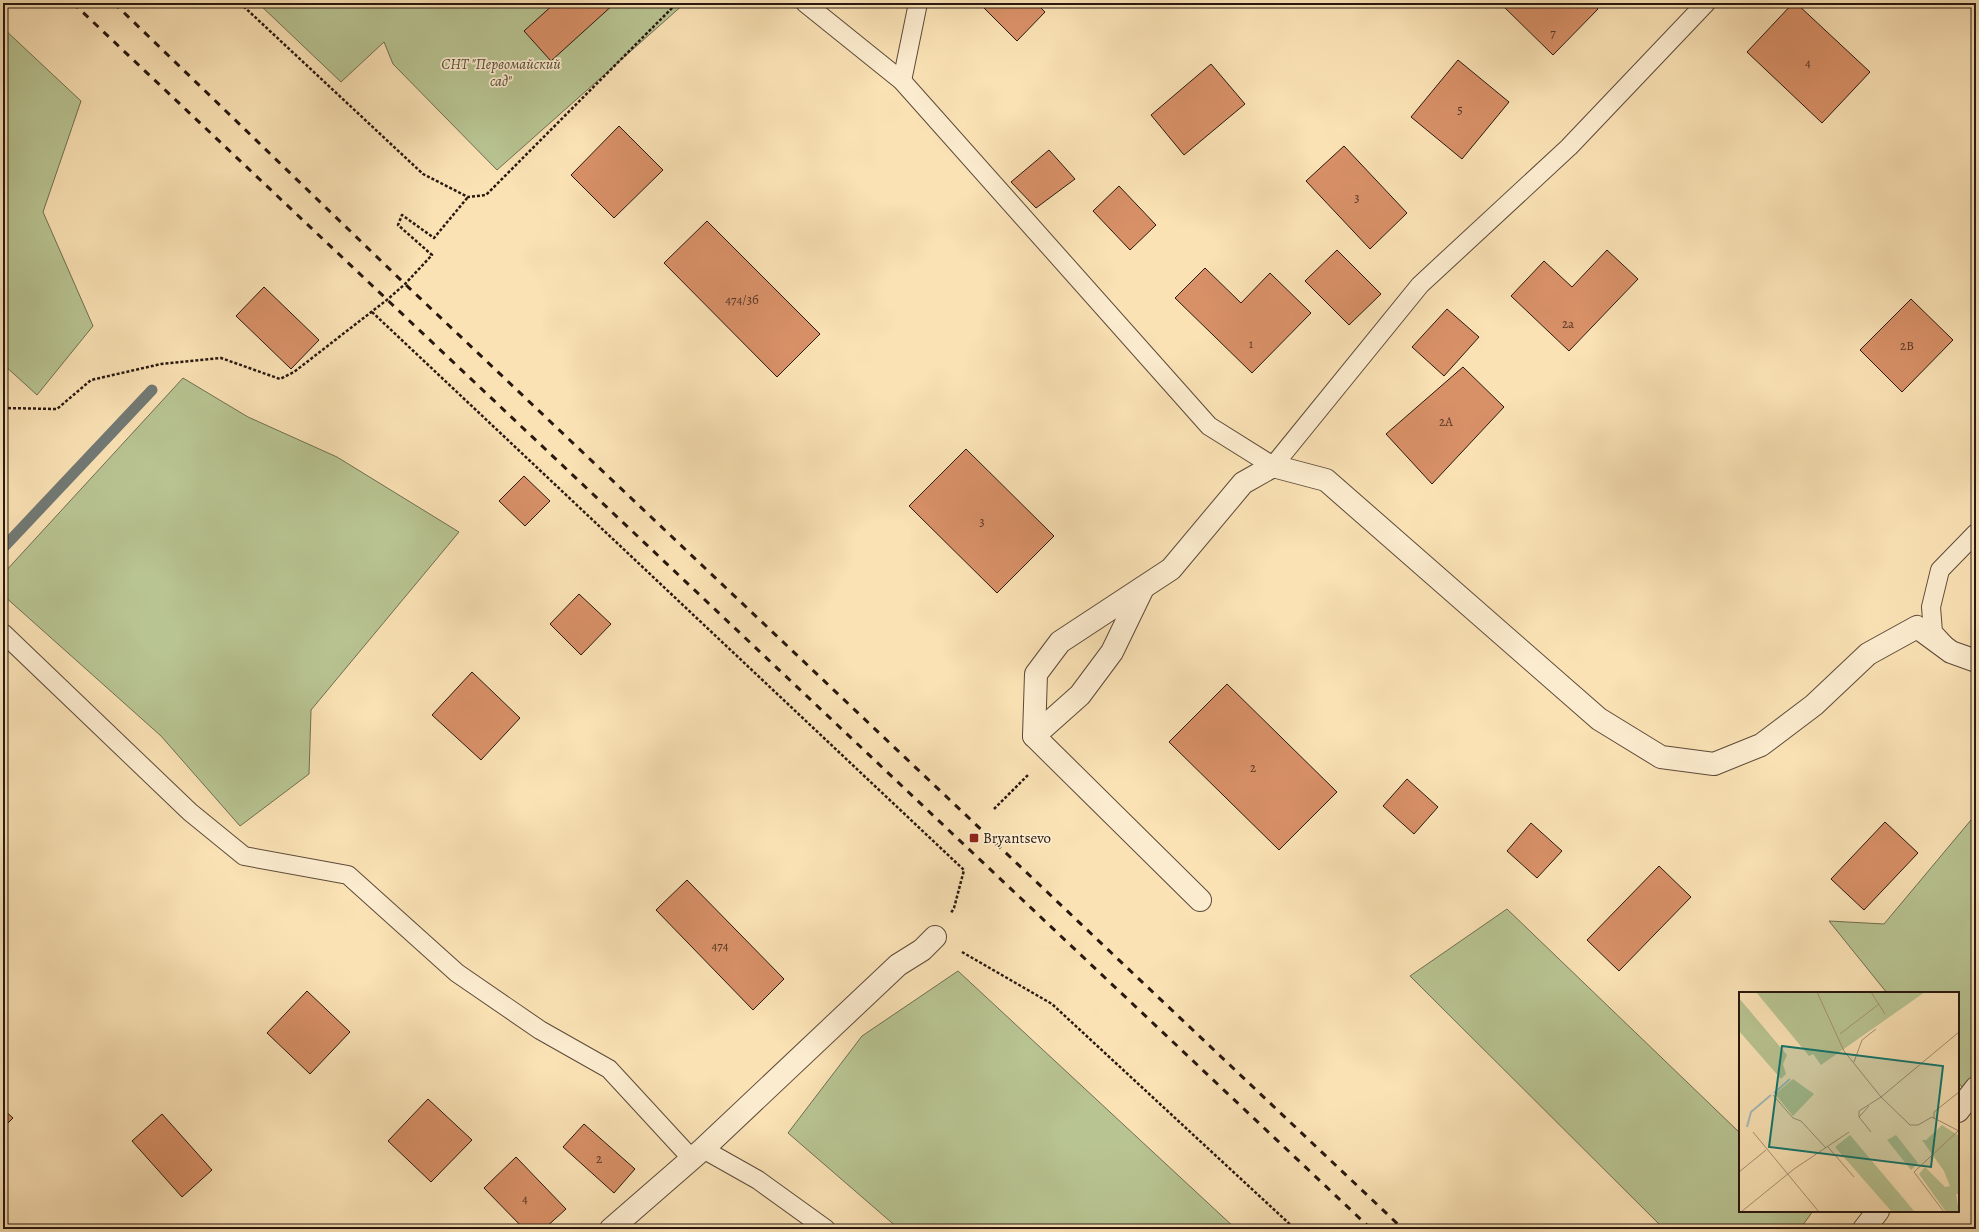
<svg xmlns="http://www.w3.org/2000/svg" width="1979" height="1232" viewBox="0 0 1979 1232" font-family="Alegreya,serif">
<rect width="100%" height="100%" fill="#fae2b5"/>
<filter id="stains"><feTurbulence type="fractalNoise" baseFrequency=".005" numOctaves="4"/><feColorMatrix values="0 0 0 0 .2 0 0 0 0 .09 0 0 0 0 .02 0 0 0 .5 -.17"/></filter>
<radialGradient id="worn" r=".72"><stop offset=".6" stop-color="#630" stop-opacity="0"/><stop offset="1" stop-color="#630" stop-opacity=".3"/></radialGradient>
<g fill="#b8c492" stroke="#706e51">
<polygon points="258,3 685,3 497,170 393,64 384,42 341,82"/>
<polygon points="3,28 81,101 43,212 93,326 37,395 3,364"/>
<polygon points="183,378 248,417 337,457 459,532 311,710 309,774 240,826 161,736 3,595 3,574"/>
<polygon points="1976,814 1976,1104 1958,1082 1958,993 1887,993 1829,921 1884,924"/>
<polygon points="1507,909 1740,1133 1740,1211 1813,1211 1800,1229 1664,1229 1410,976"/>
<polygon points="958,971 1236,1229 899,1229 788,1133 862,1036"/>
</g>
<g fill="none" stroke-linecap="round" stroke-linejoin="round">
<polyline stroke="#727a75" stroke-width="11" points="3,548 152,390"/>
</g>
<g fill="#d89067" stroke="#291810">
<polygon points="555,3 615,3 551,61 524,31"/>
<polygon points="979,3 1036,3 1045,12 1017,41"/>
<polygon points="1500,3 1592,3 1598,9 1553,55"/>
<polygon points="1793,3 1796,3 1870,72 1822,123 1747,52"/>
<polygon points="1458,60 1509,102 1462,159 1411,117"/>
<polygon points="1211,64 1245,104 1184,155 1151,115"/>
<polygon points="619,126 663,170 614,218 571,175"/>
<polygon points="1344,146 1407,213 1370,249 1306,181"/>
<polygon points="1049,150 1075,179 1036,208 1011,182"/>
<polygon points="1119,186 1156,225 1130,250 1093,211"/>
<polygon points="707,221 820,334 777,377 664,263"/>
<polygon points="1337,250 1381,294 1349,325 1305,281"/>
<polygon points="1607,250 1638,279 1569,351 1511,296 1544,261 1572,287"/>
<polygon points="1205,268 1241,303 1270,273 1311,313 1252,373 1175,298"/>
<polygon points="264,287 319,340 291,369 236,316"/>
<polygon points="1911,299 1953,340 1902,392 1860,350"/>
<polygon points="1447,309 1479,337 1444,376 1412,347"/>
<polygon points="1463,367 1504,407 1432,484 1386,434"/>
<polygon points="966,449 1054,536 997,593 909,506"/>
<polygon points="524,476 550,501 525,526 499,501"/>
<polygon points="579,594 611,624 581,655 550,624"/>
<polygon points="472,672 520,718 481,760 432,715"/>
<polygon points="1227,684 1337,792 1279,850 1169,742"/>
<polygon points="1407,779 1438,807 1414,834 1383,806"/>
<polygon points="1885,822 1918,853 1864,910 1831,879"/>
<polygon points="1531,823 1562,851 1537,878 1507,851"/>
<polygon points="1659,866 1691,897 1619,971 1587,940"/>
<polygon points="687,880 784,979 753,1010 656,910"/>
<polygon points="307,991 350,1032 310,1074 267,1033"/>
<polygon points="428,1099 472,1140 431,1182 388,1141"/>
<polygon points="3,1109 13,1118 3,1128"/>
<polygon points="162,1114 212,1170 182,1197 132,1141"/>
<polygon points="584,1124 635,1169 614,1193 563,1147"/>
<polygon points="516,1157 566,1209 544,1229 524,1229 484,1188"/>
</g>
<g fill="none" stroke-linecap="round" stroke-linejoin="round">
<defs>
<g id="service">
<polyline points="805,3 902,81 1209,426 1273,466 1420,285 1569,147 1706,3"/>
<polyline points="902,81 918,3"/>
<polyline points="3,633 190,812 244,856 348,875 457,973 540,1030 609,1069 692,1159"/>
<polyline points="1945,645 1933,632 1931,607 1940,570 1976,533"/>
<polyline points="703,1149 758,1180 826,1229"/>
</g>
<g id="minor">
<polyline points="1034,736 1080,695 1112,652 1143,588"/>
<polyline points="1200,900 1034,736 1036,674 1060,642 1171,569 1243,483 1273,466 1326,480 1599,719 1661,757 1714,764 1761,745 1814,705 1868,654 1917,627 1951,652 1976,661"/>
<polyline points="1958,1111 1976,1088"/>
<polyline points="611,1229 703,1149 898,965 922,950 935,937"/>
<polyline points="1864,1229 1878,1211"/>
</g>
</defs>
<use href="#service" stroke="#5d4a39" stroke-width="20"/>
<use href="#minor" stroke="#5d4a39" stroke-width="24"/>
<g stroke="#291810" stroke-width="2.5" stroke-dasharray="3 2" stroke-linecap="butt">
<polyline points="240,3 423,174 468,197 486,195 677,3"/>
<polyline points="372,312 964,870 954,908 951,913"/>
<polyline points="3,408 57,409 91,380 161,364 221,358 280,379 294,372 388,299 405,284 432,255 398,225 402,215 434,238 468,197"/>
<polyline points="3,422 3,425"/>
<polyline points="994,809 1029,774"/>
<polyline points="962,952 1052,1004 1295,1229"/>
</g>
<use href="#service" stroke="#fceccf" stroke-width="18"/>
<use href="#minor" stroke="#fceccf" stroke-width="22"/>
<g stroke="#291810" stroke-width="3" stroke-dasharray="7 7" stroke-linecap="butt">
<polyline points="73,3 1371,1229"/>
<polyline points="114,3 405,284 1403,1229"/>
</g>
</g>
<rect fill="#8f2418" stroke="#fceccf" stroke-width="1.5" x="969" y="833" width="10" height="10" rx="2"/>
<g text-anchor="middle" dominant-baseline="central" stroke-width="3.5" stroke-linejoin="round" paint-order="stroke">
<g font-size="13" fill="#553626">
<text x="1553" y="32">7</text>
<text x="1808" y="62">4</text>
<text x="1460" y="109">5</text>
<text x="1357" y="197">3</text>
<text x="742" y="299">474/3б</text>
<text x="1568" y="323">2а</text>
<text x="1251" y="343">1</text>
<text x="1907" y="345">2В</text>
<text x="1446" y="421">2А</text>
<text x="982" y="521">3</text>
<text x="1253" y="767">2</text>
<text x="720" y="945">474</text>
<text x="599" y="1158">2</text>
<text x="525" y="1198">4</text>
</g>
<g font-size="15" font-style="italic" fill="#544c37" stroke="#fceccf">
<text x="501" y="64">СНТ "Первомайский<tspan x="501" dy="17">сад"</tspan></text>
</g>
<g font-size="15" fill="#291810" stroke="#fceccf" text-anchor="start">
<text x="983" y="838">Bryantsevo</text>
</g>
</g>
<g transform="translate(1739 992)">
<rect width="220" height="220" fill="#fae2b5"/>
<path d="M 17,0 L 186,0 L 82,73 L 74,62 L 70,64 ZM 0,6 L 48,63 L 44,72 L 47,82 L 42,87 L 0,39 ZM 54,87 L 75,102 L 54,124 L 36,102 ZM 203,133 L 220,144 L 220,202 L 217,202 L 220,220 L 207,220 L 180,182 L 186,175 L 206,195 L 211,194 L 205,179 L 183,148 L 187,148 ZM 111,143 L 176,220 L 153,220 L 96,155 ZM 157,143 L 179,171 L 172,178 L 148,148 Z" fill="#b8c492"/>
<path fill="none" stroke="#a3bbb9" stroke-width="2" d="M 35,101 L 51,87M 8,135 L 12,120 L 32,103"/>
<path fill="none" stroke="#a69173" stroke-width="1" d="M 78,0 L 105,59 L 142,105 L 220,40M 132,0 L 146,22M 101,42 L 140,12M 115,70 L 123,48 L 137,37M 34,103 L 54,126 L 62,129 L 87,156M 120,125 L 130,114M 195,127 L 195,120 L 220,100M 14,140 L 80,220M 132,140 L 120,125 L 120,119 L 142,105 L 171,133 L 179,133 L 193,125 L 220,139M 89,155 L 115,185M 0,180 L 27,158M 2,220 L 55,177 L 110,140M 205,220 L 175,180 L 219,139"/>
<path fill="#0f766e" fill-opacity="0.15" stroke="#0f766e" stroke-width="2" d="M 43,54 L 204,74 L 192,175 L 30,155 Z"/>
<rect width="220" height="220" fill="none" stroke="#291810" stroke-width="2"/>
</g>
<rect width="1979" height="1232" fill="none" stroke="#fae2b5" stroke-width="16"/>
<rect x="4" y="4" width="1971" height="1224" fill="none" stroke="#291810" stroke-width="2"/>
<rect x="8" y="8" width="1963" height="1216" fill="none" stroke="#291810"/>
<rect width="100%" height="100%" filter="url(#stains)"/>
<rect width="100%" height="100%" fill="url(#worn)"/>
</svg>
